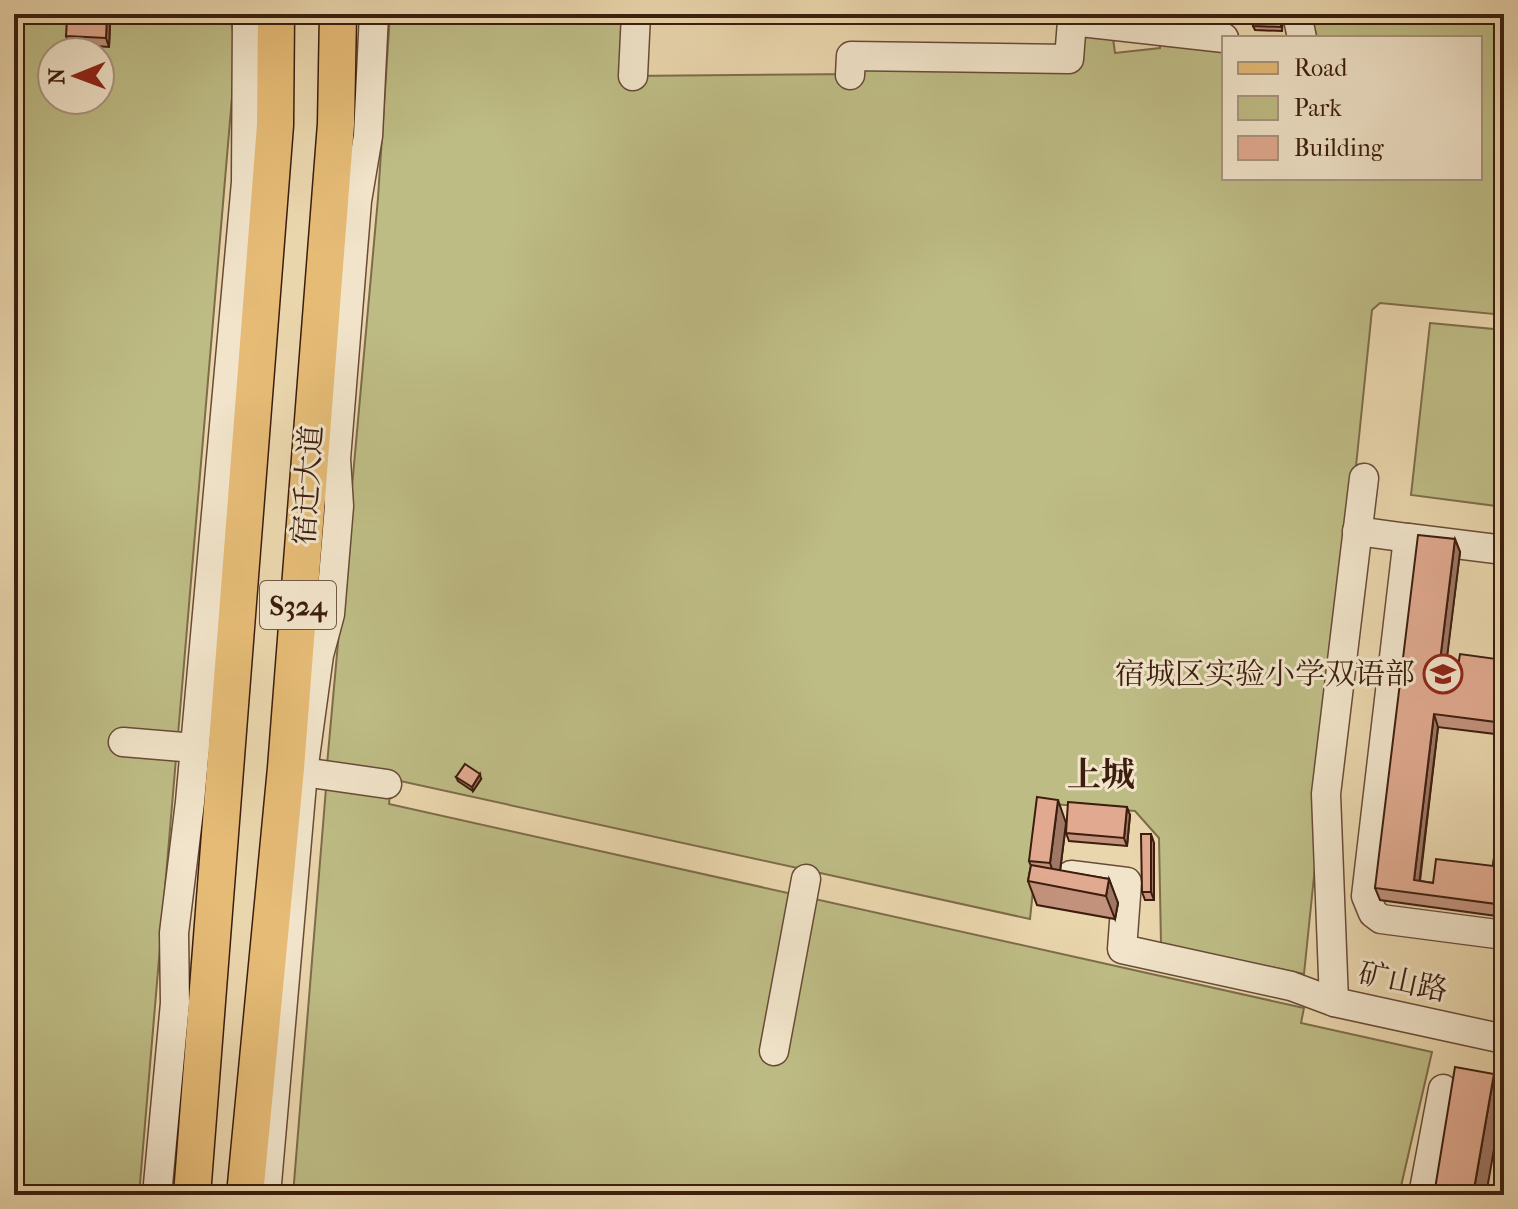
<svg xmlns="http://www.w3.org/2000/svg" width="1518" height="1209" viewBox="0 0 1518 1209" font-family="'IM FELL French Canon','Noto Serif SC',serif">
<rect width="100%" height="100%" fill="#ead6ad"/>
<filter id="stains"><feTurbulence type="fractalNoise" baseFrequency=".0025" numOctaves="4"/><feColorMatrix values="0 0 0 0 .2 0 0 0 0 .09 0 0 0 0 .02 0 0 0 .5 -.17"/></filter>
<radialGradient id="worn" r=".72"><stop offset=".6" stop-color="#630" stop-opacity="0"/><stop offset="1" stop-color="#630" stop-opacity=".3"/></radialGradient>
<g fill="#bebc85" stroke="#7d6c4a" stroke-width="2" fill-rule="evenodd">
<path d="M 14,14 L 225,14 L 230,15 L 236,50 L 139,1195 L 14,1195 ZM 52,52 L 100,52 L 100,100 L 52,100 Z"/>
<polygon points="390,14 615,15 627,28 626,76 857,74 857,64 1078,69 1079,33 1113,38 1115,53 1160,48 1160,41 1224,49 1224,178 1480,178 1480,38 1304,38 1301,14 1504,14 1504,315 1380,303 1372,310 1304,974 1161,944 1159,838 1135,811 1042,803 1030,919 327,765 378,198"/>
<polygon points="1430,323 1504,330 1504,507 1411,495"/>
<polygon points="326,788 390,795 389,804 1304,1008 1301,1023 1432,1052 1399,1195 293,1195"/>
</g>
<g fill="none" stroke-linecap="round" stroke-linejoin="round">
<defs>
<g id="minor">
<polyline points="1297,14 1302,38"/>
<polyline points="850,75 851,56 1069,59 1072,21 1224,38"/>
<polyline points="633,76 636,14"/>
<polyline points="1357,531 1408,538"/>
<polyline points="1504,550 1408,538 1366,896 1373,913 1381,919 1504,935"/>
<polyline points="123,742 195,748"/>
<polyline points="303,772 387,784"/>
<polyline points="1071,875 1127,882 1122,949 1291,986 1334,1002 1504,1039"/>
<polyline points="1334,1002 1326,794 1364,478"/>
<polyline points="774,1051 806,879"/>
<polyline points="157,1195 175,1003 174,933 190,802 246,182 247,14"/>
<polyline points="266,1195 303,772 319,655 330,614 339,506 336,459 357,201 368,136 374,14"/>
<polyline points="1423,1195 1443,1089"/>
</g>
<g id="major">
<polyline points="192,1195 275,125 276,14"/>
<polyline points="245,1195 286,768 336,124 338,14"/>
</g>
</defs>
<use href="#minor" stroke="#684b36" stroke-width="31"/>
<use href="#major" stroke="#3c1d0e" stroke-width="39"/>
<use href="#minor" stroke="#f1e4ca" stroke-width="28"/>
<use href="#major" stroke="#e5bb76" stroke-width="36"/>
</g>
<g fill="#c2927c" stroke="#3c1d0e" stroke-width="2">
<polygon points="1283,14 1282,31 1255,30 1253,26"/>
<polygon points="107,15 110,23 109,47 69,44 66,36 88,22"/>
<polygon points="1455,539 1460,552 1444,678 1456,679 1504,660 1504,735 1438,727 1420,881 1433,883 1493,866 1504,777 1504,917 1380,900 1375,888"/>
<polygon points="456,777 481,779 473,791 458,781"/>
<polygon points="1130,815 1127,846 1069,841 1066,833"/>
<polygon points="1066,823 1060,871 1109,879 1118,903 1115,919 1037,905 1028,881 1031,866 1029,861"/>
<polygon points="1154,843 1154,900 1145,900 1142,892"/>
</g>
<g fill="#9e7765" stroke="#3c1d0e" stroke-width="2">
<polygon points="107,15 110,23 109,47 106,38"/>
<polygon points="1455,539 1460,552 1443,690 1438,677"/>
<polygon points="1434,714 1438,727 1418,893 1414,880"/>
<polygon points="480,774 481,779 473,791 472,787"/>
<polygon points="1058,800 1066,823 1058,887 1050,863"/>
<polygon points="1127,807 1130,815 1127,846 1124,838"/>
<polygon points="1151,834 1154,843 1154,900 1151,892"/>
<polygon points="1503,857 1504,860 1504,898 1498,897"/>
<polygon points="1109,879 1118,903 1115,919 1106,896"/>
<polygon points="1494,1074 1503,1098 1486,1195 1473,1195"/>
</g>
<g fill="#e1aa90" stroke="#3c1d0e" stroke-width="2">
<polygon points="88,14 107,15 106,38 66,36 67,20 88,22"/>
<polygon points="1254,14 1281,14 1281,27 1253,26"/>
<polygon points="1418,535 1455,539 1438,677 1456,679 1460,654 1504,660 1504,723 1434,714 1414,880 1433,883 1436,859 1493,866 1504,777 1504,857 1498,897 1504,898 1504,905 1375,888"/>
<polygon points="465,764 480,774 472,787 456,777"/>
<polygon points="1037,797 1058,800 1050,863 1029,861"/>
<polygon points="1068,802 1127,807 1124,838 1066,833"/>
<polygon points="1141,834 1151,834 1151,892 1142,892"/>
<polygon points="1031,865 1109,879 1106,896 1028,881"/>
<polygon points="1455,1067 1494,1074 1473,1195 1434,1195"/>
</g>
<defs>
<symbol id="school-ring" viewBox="-11 -11 22 22"><circle r="9.5" fill="#f1e4ca" stroke="#8f2418" stroke-width="1.5"/><path d="M0-5L7-2L0 1L-7-2ZM-4 1L0 2.5L4 1V4Q0 6-4 4Z" fill="#8f2418"/></symbol>
</defs>
<g fill-rule="evenodd">
<use href="#school-ring" x="1421" y="652" width="44" height="44"/>
</g>
<g text-anchor="middle" dominant-baseline="central" stroke-width="6" stroke-linejoin="round" paint-order="stroke">
<rect fill="#f1e4ca" stroke="#725946" stroke-width="2" x="260" y="581" width="76" height="48" rx="6"/>
<g font-size="28" font-weight="bold" fill="#3c1d0e">
<text x="298" y="605">S324</text>
</g>
<g font-size="30" fill="#3c1d0e" stroke="#f1e4ca">
<text transform="translate(308 485) rotate(-86)">宿迁大道</text>
<text transform="translate(1403 982) rotate(12)">矿山路</text>
</g>
<g font-size="30" fill="#3c1d0e" stroke="#f1e4ca" text-anchor="end">
<text x="1415" y="674">宿城区实验小学双语部</text>
</g>
<g font-size="34" font-weight="bold" fill="#3c1d0e" stroke="#f1e4ca">
<text x="1101" y="775">上城</text>
</g>
</g>
<rect width="1518" height="1209" fill="none" stroke="#ead6ad" stroke-width="48"/>
<rect x="16" y="16" width="1486" height="1177" fill="none" stroke="#3c1d0e" stroke-width="4"/>
<rect x="24" y="24" width="1470" height="1161" fill="none" stroke="#3c1d0e" stroke-width="2"/>
<rect x="1222" y="36" width="260" height="144" fill="#f1e4ca" stroke="#a9947f" stroke-width="2"/>
<rect x="1238" y="62" width="40" height="12" fill="#e5bb76" stroke="#a9947f" stroke-width="2"/>
<text x="1294" y="76" font-size="24" fill="#3c1d0e">Road</text>
<rect x="1238" y="96" width="40" height="24" fill="#bebc85" stroke="#a9947f" stroke-width="2"/>
<text x="1294" y="116" font-size="24" fill="#3c1d0e">Park</text>
<rect x="1238" y="136" width="40" height="24" fill="#e1aa90" stroke="#a9947f" stroke-width="2"/>
<text x="1294" y="156" font-size="24" fill="#3c1d0e">Building</text>
<g transform="translate(76 76) rotate(269)"><circle r="38" fill="#f1e4ca" stroke="#a9947f" stroke-width="2"/>
<path d="M0-6L14 30L0 20L-14 30Z" fill="#8f2418"/>
<text y="-12" font-size="22" font-weight="bold" text-anchor="middle" fill="#3c1d0e">N</text>
</g>
<rect width="100%" height="100%" filter="url(#stains)"/>
<rect width="100%" height="100%" fill="url(#worn)"/>
</svg>
